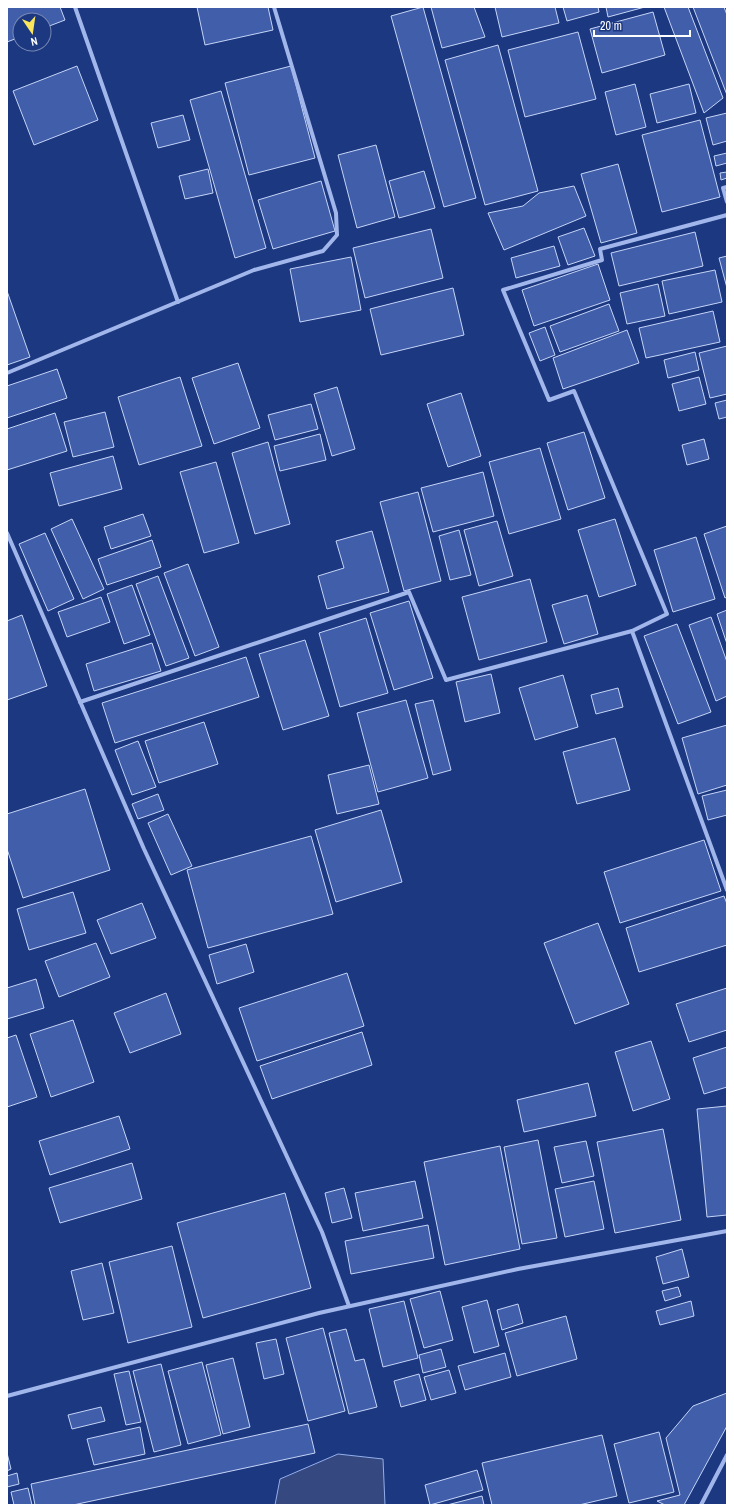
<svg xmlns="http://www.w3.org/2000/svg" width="734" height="1512" viewBox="0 0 734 1512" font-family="'Archivo Narrow',sans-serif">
<rect width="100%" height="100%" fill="#1c3881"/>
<polygon fill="#354980" stroke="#94aeec" points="338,1454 383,1459 385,1505 275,1505 280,1479"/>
<g fill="#405ea9" stroke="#c5d4f7">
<polygon points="7,7 60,7 65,20 44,28 44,20 20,20 20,37 7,42"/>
<polygon points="197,7 268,7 273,30 205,45"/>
<polygon points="423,7 476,198 444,207 391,16"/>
<polygon points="431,7 474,7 485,37 442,48"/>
<polygon points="495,7 555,7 559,23 502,37"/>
<polygon points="563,7 598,7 599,12 567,21"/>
<polygon points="606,7 645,7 608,17"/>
<polygon points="664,7 688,7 723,98 704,113"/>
<polygon points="693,7 724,7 727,15 727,95"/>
<polygon points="653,12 665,55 602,73 590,29"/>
<polygon points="578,32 596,99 525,117 508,50"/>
<polygon points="498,45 538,191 485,205 445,60"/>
<polygon points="77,66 98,120 34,145 13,91"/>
<polygon points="291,66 315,158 249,175 225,83"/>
<polygon points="635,84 646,127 616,135 605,92"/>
<polygon points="689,84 696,113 657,123 650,94"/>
<polygon points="221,91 266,248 235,258 190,100"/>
<polygon points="727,113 727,141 713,145 706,118"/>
<polygon points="183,115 190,140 158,148 151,123"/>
<polygon points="700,120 720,197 662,212 642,135"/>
<polygon points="376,145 395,217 357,228 338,155"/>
<polygon points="727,153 727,163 716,166 714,156"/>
<polygon points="618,164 637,233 601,243 581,174"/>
<polygon points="208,169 213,193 185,199 179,176"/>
<polygon points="424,171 435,208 399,218 389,181"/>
<polygon points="727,172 727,178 721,180 720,173"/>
<polygon points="321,181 335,231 273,249 258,200"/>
<polygon points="574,186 586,216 504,250 488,213 523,206 539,193"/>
<polygon points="584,228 595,256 568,265 558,237"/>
<polygon points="431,229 443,278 365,298 353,248"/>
<polygon points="695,232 703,266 619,286 611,253"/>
<polygon points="554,246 560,266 516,278 511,258"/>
<polygon points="727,256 727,288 719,258"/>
<polygon points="351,257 361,310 300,322 290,269"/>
<polygon points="598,264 610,300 534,326 522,290"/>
<polygon points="715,270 722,302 669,314 662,281"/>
<polygon points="658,284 665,316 627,324 620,293"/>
<polygon points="453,288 464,335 381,355 370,309"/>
<polygon points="7,291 30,357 7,365"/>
<polygon points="609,304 619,331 560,352 550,326"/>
<polygon points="713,311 720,342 646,358 639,328"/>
<polygon points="545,327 555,355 540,361 529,333"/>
<polygon points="627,330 639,363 563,389 553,358"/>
<polygon points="727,346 727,394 710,398 699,353"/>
<polygon points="695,352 699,370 668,378 664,360"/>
<polygon points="238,363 260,428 214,444 192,378"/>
<polygon points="57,369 67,398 7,418 7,386"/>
<polygon points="180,377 202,446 139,465 118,397"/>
<polygon points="699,377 706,404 679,411 672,384"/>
<polygon points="337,387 355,449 332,456 314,394"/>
<polygon points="461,393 481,456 448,467 427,404"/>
<polygon points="727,400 727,417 719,419 715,403"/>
<polygon points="311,404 318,429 275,440 268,415"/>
<polygon points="105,412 114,447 73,457 64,422"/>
<polygon points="55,413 67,451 7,470 7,429"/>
<polygon points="584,432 605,498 568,510 547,443"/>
<polygon points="320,434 326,460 280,471 274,446"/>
<polygon points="704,439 709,459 687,465 682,445"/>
<polygon points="268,442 290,524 255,534 232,453"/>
<polygon points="540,448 561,519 509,534 489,462"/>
<polygon points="113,456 122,489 59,506 50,473"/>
<polygon points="216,462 239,543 204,553 180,472"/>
<polygon points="483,472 494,516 433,532 421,488"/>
<polygon points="418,492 441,581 404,591 380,502"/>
<polygon points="143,514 151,536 111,549 104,527"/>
<polygon points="72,519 104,589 83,599 51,529"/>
<polygon points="615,519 636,585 599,597 578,530"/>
<polygon points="497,521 513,576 479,586 464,530"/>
<polygon points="727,526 727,597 725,598 704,534"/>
<polygon points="459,530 471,575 450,580 439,536"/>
<polygon points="372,531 389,592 327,609 318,576 344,568 336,541"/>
<polygon points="45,533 74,599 48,611 19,544"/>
<polygon points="696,537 715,599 673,612 654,550"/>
<polygon points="152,540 161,567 107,585 98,559"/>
<polygon points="188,564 219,647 195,656 164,573"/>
<polygon points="158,576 189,658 166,666 136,584"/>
<polygon points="530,579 547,642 479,660 462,597"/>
<polygon points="132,585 150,635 124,644 107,594"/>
<polygon points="587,595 598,634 564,644 552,605"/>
<polygon points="101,597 110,622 67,637 58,612"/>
<polygon points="409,601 433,678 394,690 370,613"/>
<polygon points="727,610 727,644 717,614"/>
<polygon points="22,615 47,686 7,700 7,621"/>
<polygon points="711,617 727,662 727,696 716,701 689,625"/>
<polygon points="366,618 388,693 340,707 319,633"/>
<polygon points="677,624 711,712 678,724 644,636"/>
<polygon points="305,640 329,716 283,730 259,654"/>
<polygon points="152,643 161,671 94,691 86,664"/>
<polygon points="246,657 259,697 115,743 102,703"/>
<polygon points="491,674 500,713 465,722 456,682"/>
<polygon points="563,675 578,727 535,740 519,688"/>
<polygon points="618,688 623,707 596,714 591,695"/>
<polygon points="406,700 428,778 378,792 357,713"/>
<polygon points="433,700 451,770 433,775 415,704"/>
<polygon points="204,722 218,764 159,783 145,741"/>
<polygon points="727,725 727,785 698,794 682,738"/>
<polygon points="615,738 630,790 577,804 563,752"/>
<polygon points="138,741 156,787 132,795 115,750"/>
<polygon points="369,765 379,804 337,814 328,775"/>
<polygon points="85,789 110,870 23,898 7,849 7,814"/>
<polygon points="727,790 727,815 708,820 702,796"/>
<polygon points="158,794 164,810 138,819 132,804"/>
<polygon points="381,810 402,882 336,902 315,830"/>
<polygon points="168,814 192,866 171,875 148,823"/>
<polygon points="311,836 333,914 208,948 187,870"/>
<polygon points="704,840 721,891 620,923 604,872"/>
<polygon points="73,892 86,933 29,950 17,909"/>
<polygon points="724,896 727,904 727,945 639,972 626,928"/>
<polygon points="142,903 156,938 111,954 97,920"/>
<polygon points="598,923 629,1004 575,1024 544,943"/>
<polygon points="96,943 110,977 59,997 45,961"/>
<polygon points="246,944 254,972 217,984 209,955"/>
<polygon points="347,973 364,1026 257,1061 239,1008"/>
<polygon points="36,979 44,1008 7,1019 7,988"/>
<polygon points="727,988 727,1030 689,1042 676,1004"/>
<polygon points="166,993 181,1034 130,1053 114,1013"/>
<polygon points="73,1020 94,1082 51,1097 30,1034"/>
<polygon points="362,1032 372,1065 272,1099 260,1066"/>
<polygon points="16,1035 37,1097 7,1107 7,1038"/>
<polygon points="651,1041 670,1099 633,1111 615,1052"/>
<polygon points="727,1047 727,1087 704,1094 693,1058"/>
<polygon points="588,1083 596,1116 524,1132 517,1100"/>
<polygon points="727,1106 727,1215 707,1217 697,1109"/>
<polygon points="119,1116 130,1149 50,1175 39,1141"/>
<polygon points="663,1129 681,1220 615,1233 597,1142"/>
<polygon points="538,1140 557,1238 522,1244 504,1147"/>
<polygon points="586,1141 594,1176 562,1183 554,1147"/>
<polygon points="500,1146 520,1249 445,1265 424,1162"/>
<polygon points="132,1163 142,1199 60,1223 49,1188"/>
<polygon points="415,1181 423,1218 363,1231 355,1193"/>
<polygon points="594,1181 604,1229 565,1237 555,1189"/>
<polygon points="344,1188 352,1218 332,1223 325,1193"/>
<polygon points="285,1193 311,1288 203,1318 177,1223"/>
<polygon points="428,1225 434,1258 351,1274 345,1241"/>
<polygon points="172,1246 192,1327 128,1343 109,1262"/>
<polygon points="682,1249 689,1277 663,1284 656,1257"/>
<polygon points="102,1263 114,1313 83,1320 71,1271"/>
<polygon points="678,1287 681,1296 665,1301 662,1291"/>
<polygon points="440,1291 453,1340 424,1348 410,1299"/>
<polygon points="487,1300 499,1346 474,1353 462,1307"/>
<polygon points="404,1301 418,1358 383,1367 369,1309"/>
<polygon points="691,1301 694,1316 660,1325 656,1311"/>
<polygon points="518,1304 523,1323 502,1330 497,1310"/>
<polygon points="566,1316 577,1359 517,1376 505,1333"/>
<polygon points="323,1328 345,1411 308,1421 286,1338"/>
<polygon points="346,1329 355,1361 364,1359 377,1407 349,1414 329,1333"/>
<polygon points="276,1339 284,1374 264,1379 256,1343"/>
<polygon points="441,1349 446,1367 423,1373 419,1355"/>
<polygon points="505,1353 511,1377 465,1390 458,1366"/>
<polygon points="233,1358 250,1427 223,1434 206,1365"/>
<polygon points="202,1362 221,1435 188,1444 168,1371"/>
<polygon points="161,1364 181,1445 154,1452 133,1371"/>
<polygon points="449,1370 456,1393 431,1400 424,1377"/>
<polygon points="129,1371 141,1422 126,1425 114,1374"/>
<polygon points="419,1374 426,1400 401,1407 394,1381"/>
<polygon points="727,1393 727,1426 684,1505 665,1505 657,1501 680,1495 666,1438 693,1406"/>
<polygon points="101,1407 105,1421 72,1429 68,1415"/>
<polygon points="308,1424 315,1453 73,1505 35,1505 31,1484"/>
<polygon points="140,1427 145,1454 94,1465 87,1439"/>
<polygon points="659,1432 674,1492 629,1503 614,1444"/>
<polygon points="602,1435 617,1496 579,1505 492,1505 482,1463"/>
<polygon points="7,1453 11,1469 7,1471"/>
<polygon points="477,1470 483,1490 430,1505 425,1485"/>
<polygon points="17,1473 19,1484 7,1487 7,1476"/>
<polygon points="28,1488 32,1505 14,1505 11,1492"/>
<polygon points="482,1496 484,1505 447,1505"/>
</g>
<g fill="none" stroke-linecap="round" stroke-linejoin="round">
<g stroke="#a1b6ea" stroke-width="4">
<polyline points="75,7 178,302"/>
<polyline points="727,187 723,188 727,202"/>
<polyline points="727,215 600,249 602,260 503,290 549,400 574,391 667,614 632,631 727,890"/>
<polyline points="7,373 254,270 323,251 337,235 336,213 274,7"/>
<polyline points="7,533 144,849 322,1232 349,1306"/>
<polyline points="80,702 409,592 446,680 632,631"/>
<polyline points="7,1396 319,1313 518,1269 727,1231"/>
<polyline points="701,1505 727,1455"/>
</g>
</g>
<rect width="734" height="1512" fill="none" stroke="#ffffff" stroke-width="16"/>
<g transform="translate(32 32) rotate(167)"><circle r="19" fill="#1c3881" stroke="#7788b3"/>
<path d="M0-3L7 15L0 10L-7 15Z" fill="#fae65e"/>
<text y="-6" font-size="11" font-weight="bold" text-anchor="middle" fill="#ffffff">N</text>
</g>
<path d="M594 30v6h96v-6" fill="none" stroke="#ffffff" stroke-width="2"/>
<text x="600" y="30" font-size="12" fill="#ffffff" stroke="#1c3881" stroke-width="3" paint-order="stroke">20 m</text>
</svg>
